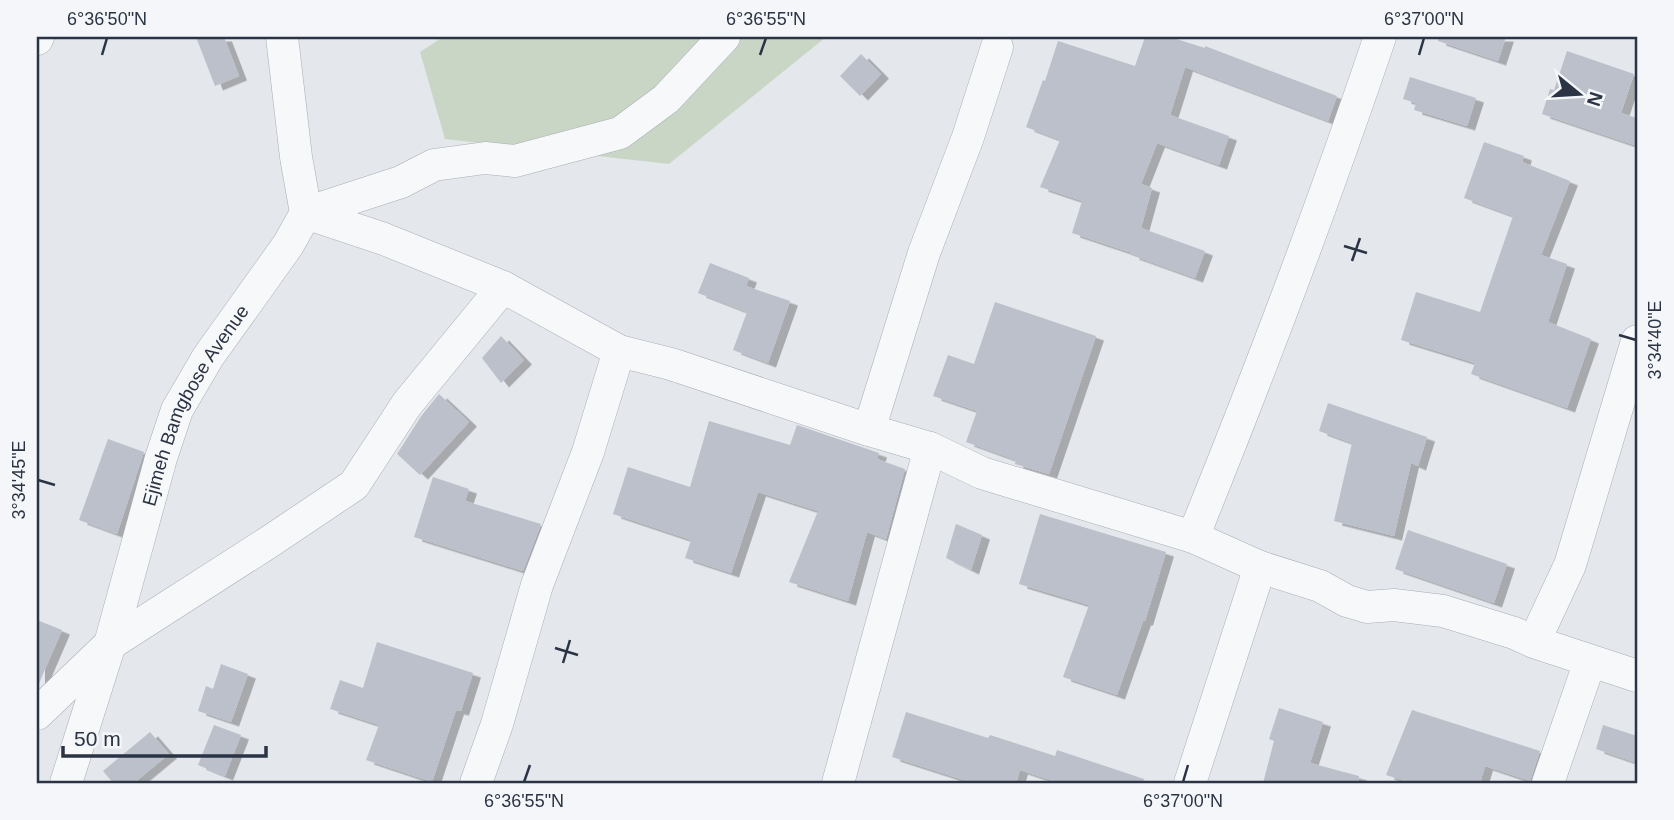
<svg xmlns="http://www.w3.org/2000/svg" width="1674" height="820" viewBox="0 0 1674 820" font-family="Helvetica,sans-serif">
<defs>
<filter id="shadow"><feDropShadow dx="8" dy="4.5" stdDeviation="0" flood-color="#0004"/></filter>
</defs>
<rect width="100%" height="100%" fill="#e4e7ec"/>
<polygon fill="#c9d6c5" points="443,37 826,37 669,164 445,139 420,52"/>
<g fill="#bbc0ca" filter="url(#shadow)">
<polygon points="196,37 224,37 239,76 215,86"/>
<polygon points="1145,37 1170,37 1205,48 1205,46 1337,96 1328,121 1185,67 1170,115 1229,136 1219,165 1157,143 1141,184 1152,188 1141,228 1205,251 1195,278 1131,255 1132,253 1072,233 1082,201 1040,187 1060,140 1026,127 1043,80 1045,81 1058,41 1135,66"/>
<polygon points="1439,37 1506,37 1498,61 1438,41"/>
<polygon points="1567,51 1634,74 1621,113 1637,118 1637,146 1542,114 1550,89 1554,90"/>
<polygon points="861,54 881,74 860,96 840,76"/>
<polygon points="1410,77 1476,98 1467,126 1414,110 1416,103 1403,99"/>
<polygon points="1484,142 1524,156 1522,162 1570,181 1541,255 1567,264 1548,322 1591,339 1567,408 1471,374 1475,363 1401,340 1416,292 1480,312 1513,216 1464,198"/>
<polygon points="710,263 749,278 746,286 790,301 768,363 733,350 747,312 698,293"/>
<polygon points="995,302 1096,336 1049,474 1015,464 1016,460 966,442 977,411 933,396 948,355 974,364"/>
<polygon points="501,336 524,360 501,383 482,358"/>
<polygon points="439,394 469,422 420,475 397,454 422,415"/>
<polygon points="1328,403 1427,437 1418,466 1411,463 1394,536 1334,521 1352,443 1319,431"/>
<polygon points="709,421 790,445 797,425 879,453 877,459 905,469 886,539 867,532 848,601 789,582 818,511 758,492 731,573 685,558 691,540 613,514 628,467 690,487"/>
<polygon points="108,439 144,452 117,534 79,520"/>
<polygon points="433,477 469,489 465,501 541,524 523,571 414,537"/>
<polygon points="1040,514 1166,552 1145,621 1143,621 1117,695 1063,677 1089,605 1019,584"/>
<polygon points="956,524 982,535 971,570 946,558"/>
<polygon points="1408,530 1507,564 1494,603 1395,569"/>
<polygon points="37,620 62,630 37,688"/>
<polygon points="377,642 473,673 461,711 456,710 432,782 366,760 379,725 330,709 340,680 363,688"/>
<polygon points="221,664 248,674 231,722 198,711 206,686 213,689"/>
<polygon points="1279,708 1323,722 1310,763 1359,776 1358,783 1263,783 1274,741 1269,739"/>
<polygon points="1412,710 1540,751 1530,781 1485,766 1480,783 1411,783 1386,775"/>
<polygon points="906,712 988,738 990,735 1055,756 1057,750 1144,779 1143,783 1059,783 1020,770 1016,783 973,783 892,757"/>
<polygon points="214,725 241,735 225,776 198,765"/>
<polygon points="1603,725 1637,736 1637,763 1596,749"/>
<polygon points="150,732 169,754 134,783 113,783 103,771"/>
</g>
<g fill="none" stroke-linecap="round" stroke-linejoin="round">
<defs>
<g id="street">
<polyline points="37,39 38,37"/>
<polyline points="306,213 384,239 503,287 619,351 671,364 869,430 930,448 982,473 1193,537 1260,567 1320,586 1347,601 1367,607 1394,605 1443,611 1514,633 1534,642 1570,565 1637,341"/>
<polyline points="306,213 401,182 434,165 485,158 515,161 620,133 666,99 724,37"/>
<polyline points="869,430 924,253 968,137 997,47"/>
<path d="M 1193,537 C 1260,372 1323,205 1380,37"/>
<polyline points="1534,642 1637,676"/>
<polyline points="37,714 110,644 269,542 354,485 407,404 503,287"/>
<path id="s1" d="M 66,783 L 110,644 L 161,458 L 177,410 L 208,357 L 288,245 L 306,213 L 296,157 L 282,37"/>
<polyline points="476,783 497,724 537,585 588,452 619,351"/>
<polyline points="838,783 930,448"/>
<polyline points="1190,783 1260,567"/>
<polyline points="1548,783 1590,661"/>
</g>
</defs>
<use href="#street" stroke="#a9aeb7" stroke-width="33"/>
<use href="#street" stroke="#f7f8fa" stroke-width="32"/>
</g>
<path fill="none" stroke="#2b3445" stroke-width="2.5" d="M 102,55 L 107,38M 760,55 L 766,38M 1419,55 L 1424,38M 1344,246 L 1367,253M 1352,261 L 1360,238M 1619,335 L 1636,340M 38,480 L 55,485M 555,648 L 578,655M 563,663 L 570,640M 524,782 L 530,765M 1183,782 L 1188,765"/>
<g text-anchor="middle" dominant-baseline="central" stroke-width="6" stroke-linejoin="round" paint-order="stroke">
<g font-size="19" fill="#2b3445" stroke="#f4f6f9">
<text stroke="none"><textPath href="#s1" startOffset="401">Ejimeh Bamgbose Avenue</textPath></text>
</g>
</g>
<rect width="1674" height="820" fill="none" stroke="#f4f6f9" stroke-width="77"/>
<g transform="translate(1579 94) rotate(108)" stroke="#f4f6f9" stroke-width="5" paint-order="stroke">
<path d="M0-5L12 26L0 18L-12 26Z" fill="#2b3445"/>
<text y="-10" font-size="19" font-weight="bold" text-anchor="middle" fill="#2b3445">N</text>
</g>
<path d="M63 746v10h203v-10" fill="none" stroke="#2b3445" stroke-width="3.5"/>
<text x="74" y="746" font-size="21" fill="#2b3445" stroke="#f4f6f9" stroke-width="5" paint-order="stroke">50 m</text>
<rect x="38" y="38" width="1598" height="744" fill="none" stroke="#2b3445" stroke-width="2.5"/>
<g font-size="18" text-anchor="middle" fill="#2b3445">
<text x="107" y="25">6°36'50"N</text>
<text x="766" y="25">6°36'55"N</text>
<text x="1424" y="25">6°37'00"N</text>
<text transform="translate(1655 340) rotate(-90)" y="6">3°34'40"E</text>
<text transform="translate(19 480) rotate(-90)" y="6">3°34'45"E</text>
<text x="524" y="807">6°36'55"N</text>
<text x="1183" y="807">6°37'00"N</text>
</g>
</svg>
